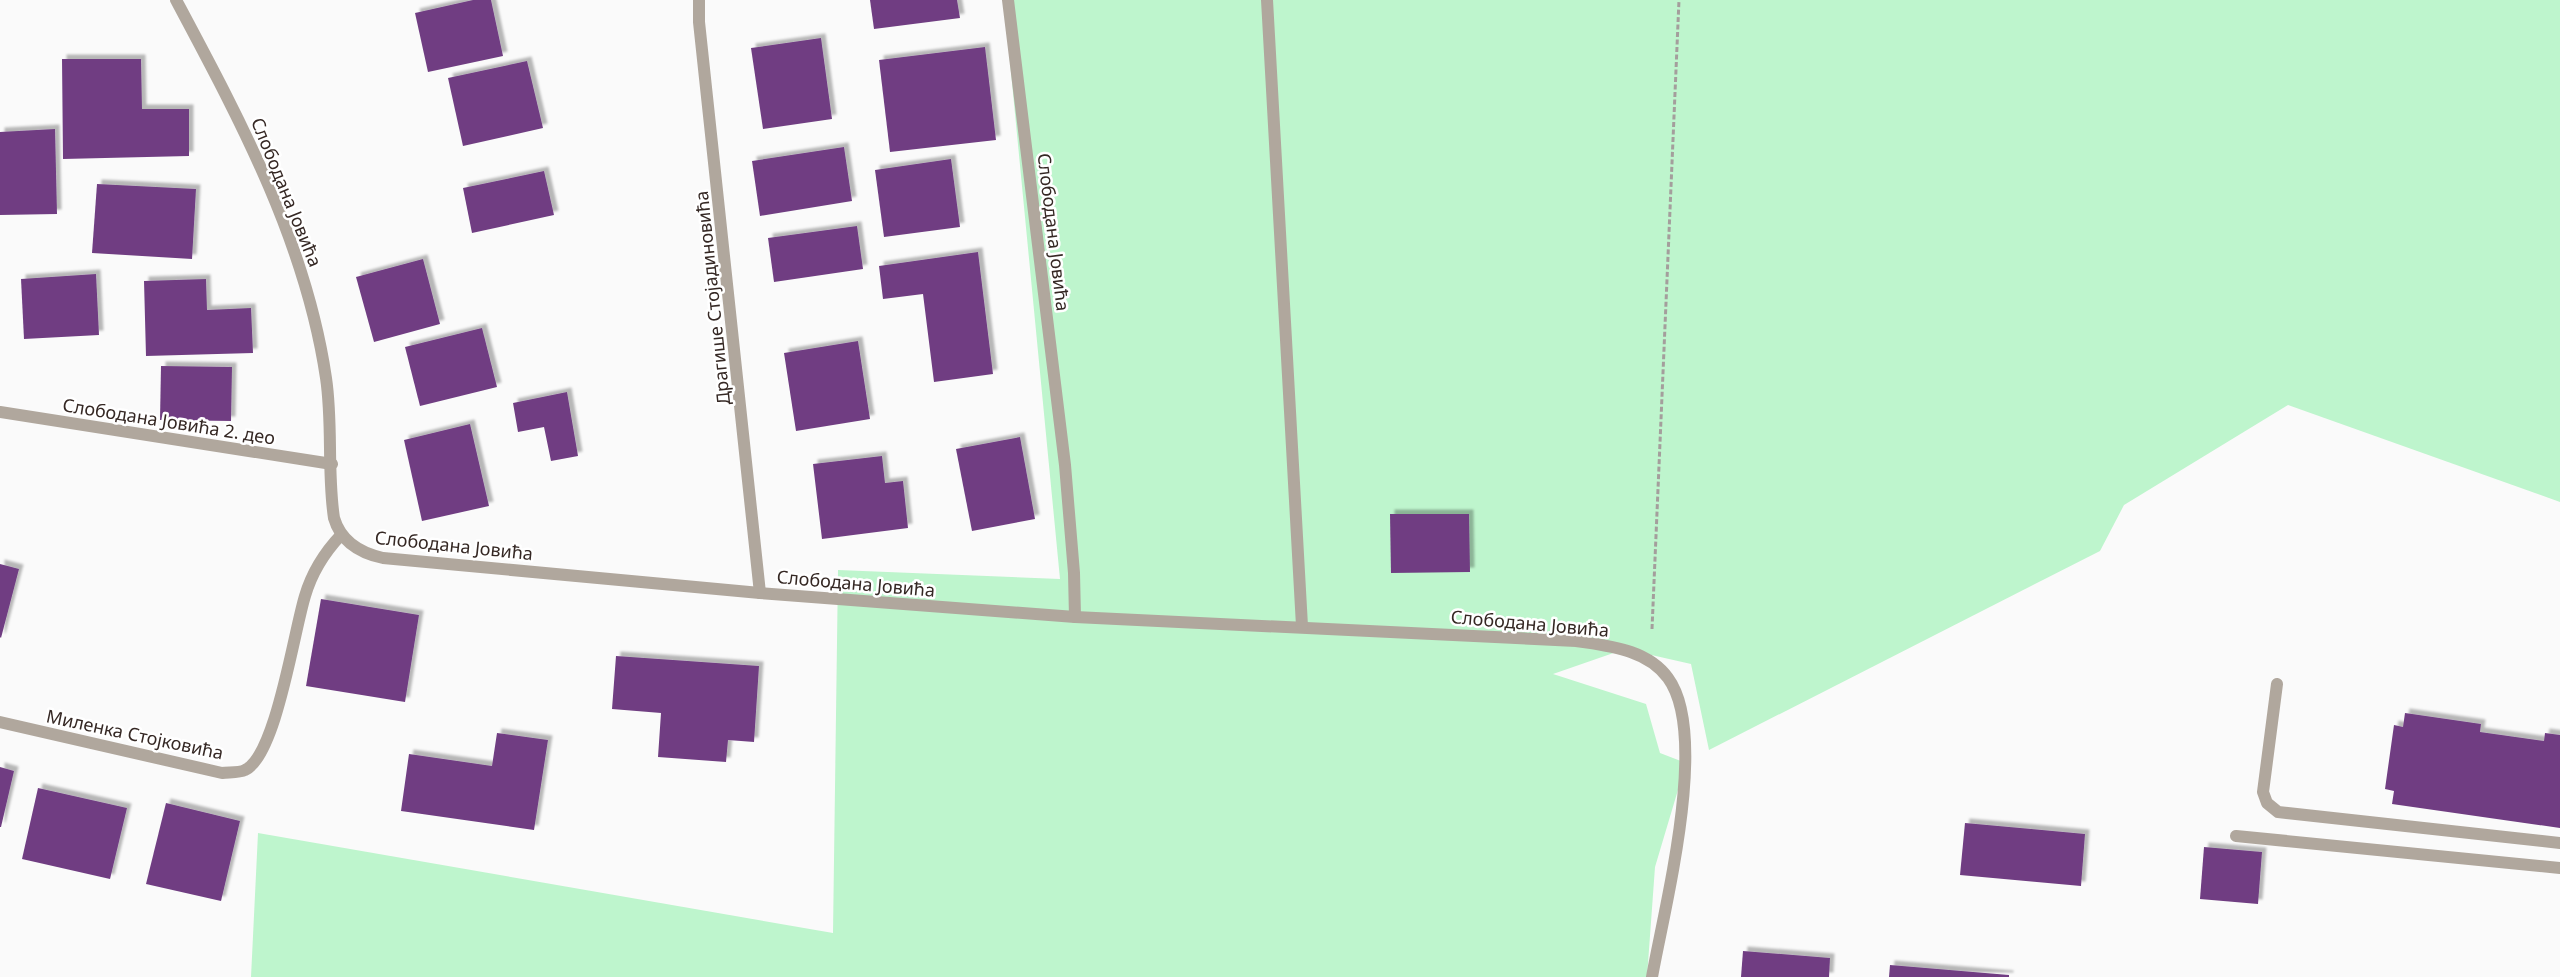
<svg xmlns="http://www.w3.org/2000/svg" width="2560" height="977" viewBox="0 0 2560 977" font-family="'Noto Sans',sans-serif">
<defs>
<filter id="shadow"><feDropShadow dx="4.5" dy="-4.5" stdDeviation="1" flood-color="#0004"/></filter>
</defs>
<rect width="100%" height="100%" fill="#fafafa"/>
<polygon fill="#bef5cd" points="1004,0 2560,0 2560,502 2288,405 2124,505 2100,551 1709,750 1691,664 1625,649 1553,674 1646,704 1660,753 1686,763 1655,867 1647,977 251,977 258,833 833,933 838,570 1060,579"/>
<g fill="#703e82" filter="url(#shadow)">
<polygon points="473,0 491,0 503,56 428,72 415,13"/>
<polygon points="870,0 957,0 960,18 874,29"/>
<polygon points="821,38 832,119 763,129 751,48"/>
<polygon points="985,47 996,140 890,152 879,60"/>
<polygon points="62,59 141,59 142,109 189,109 189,156 63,159"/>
<polygon points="527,61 543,128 463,146 448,78"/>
<polygon points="55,129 57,214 0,215 0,132"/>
<polygon points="844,147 852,201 760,216 752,161"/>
<polygon points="951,159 960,227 884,237 875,170"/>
<polygon points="544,171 554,215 472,233 463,188"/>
<polygon points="97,184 196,189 192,259 92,253"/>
<polygon points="857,226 863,269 774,282 768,238"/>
<polygon points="978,252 993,374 934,382 923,294 883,299 879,266"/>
<polygon points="423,259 440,324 374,342 356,277"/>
<polygon points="96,274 99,335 24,339 21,279"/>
<polygon points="206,279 207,310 251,308 253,353 146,356 144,281"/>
<polygon points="482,328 497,387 420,406 405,347"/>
<polygon points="858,341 870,419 796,431 784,353"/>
<polygon points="161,366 232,367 231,421 160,420"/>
<polygon points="567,392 578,456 551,461 544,427 518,432 513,403"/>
<polygon points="470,424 489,506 422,521 404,440"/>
<polygon points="1020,437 1035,519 972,531 956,449"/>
<polygon points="882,456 885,483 903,481 908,528 822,539 813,464"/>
<polygon points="1390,514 1469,514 1470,572 1391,573"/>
<polygon points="0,564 19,569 1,638 0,637"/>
<polygon points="321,599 419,615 405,702 306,686"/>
<polygon points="616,656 759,666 754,742 728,740 726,762 658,757 661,713 612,709"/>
<polygon points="2405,713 2481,724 2480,732 2544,741 2545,733 2560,735 2560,828 2392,804 2394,791 2385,789 2394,725 2403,727"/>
<polygon points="497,733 548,740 534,830 401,811 409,754 492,766"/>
<polygon points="0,767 14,771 1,827 0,827"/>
<polygon points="38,788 127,808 110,879 22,859"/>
<polygon points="166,803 240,821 221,901 146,884"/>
<polygon points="1965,823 2085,834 2081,886 1960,875"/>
<polygon points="2204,847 2262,852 2258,904 2200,899"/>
<polygon points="1743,951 1830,958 1829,977 1741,977"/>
<polygon points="1890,965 2009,975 2009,977 1889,977"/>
</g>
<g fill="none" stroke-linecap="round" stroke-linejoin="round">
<polyline stroke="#a49e9c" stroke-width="3" stroke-dasharray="5 2.5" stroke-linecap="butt" points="1652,629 1679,0"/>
<g stroke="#b0a79d" stroke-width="12">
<path d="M 176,0 C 240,120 306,242 326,378 C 333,425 327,472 334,518 C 341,542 360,553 383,558 L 760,593 L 1075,617 L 1576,641 C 1608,646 1647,649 1668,678 C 1710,735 1664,909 1652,977"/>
<polyline points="699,0 699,22 760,593"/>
<polyline points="1008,0 1065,465 1074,573 1075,617"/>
<polyline points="1267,0 1302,626"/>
<polyline points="0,412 332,464"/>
<polyline points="2277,684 2263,792 2267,803 2278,812 2560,843"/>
<path d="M 0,722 L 222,773 C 228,772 239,773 245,770 C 276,756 294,631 305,596 C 312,572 324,553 341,535"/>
<polyline points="2236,836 2560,868"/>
</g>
</g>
<g text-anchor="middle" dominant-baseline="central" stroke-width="5" stroke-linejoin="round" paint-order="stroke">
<g font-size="18" fill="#352824" stroke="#fff">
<text transform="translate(287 192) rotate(68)">Слободана Јовића</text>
<text transform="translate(1054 232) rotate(83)">Слободана Јовића</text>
<text transform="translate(712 298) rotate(-96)">Драгише Стојадиновића</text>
<text transform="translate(169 421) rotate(9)">Слободана Јовића 2. део</text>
<text transform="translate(454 545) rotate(6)">Слободана Јовића</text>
<text transform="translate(856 583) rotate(5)">Слободана Јовића</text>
<text transform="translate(1530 623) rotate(5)">Слободана Јовића</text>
<text transform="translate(135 734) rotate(12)">Миленка Стојковића</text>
</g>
</g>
</svg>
